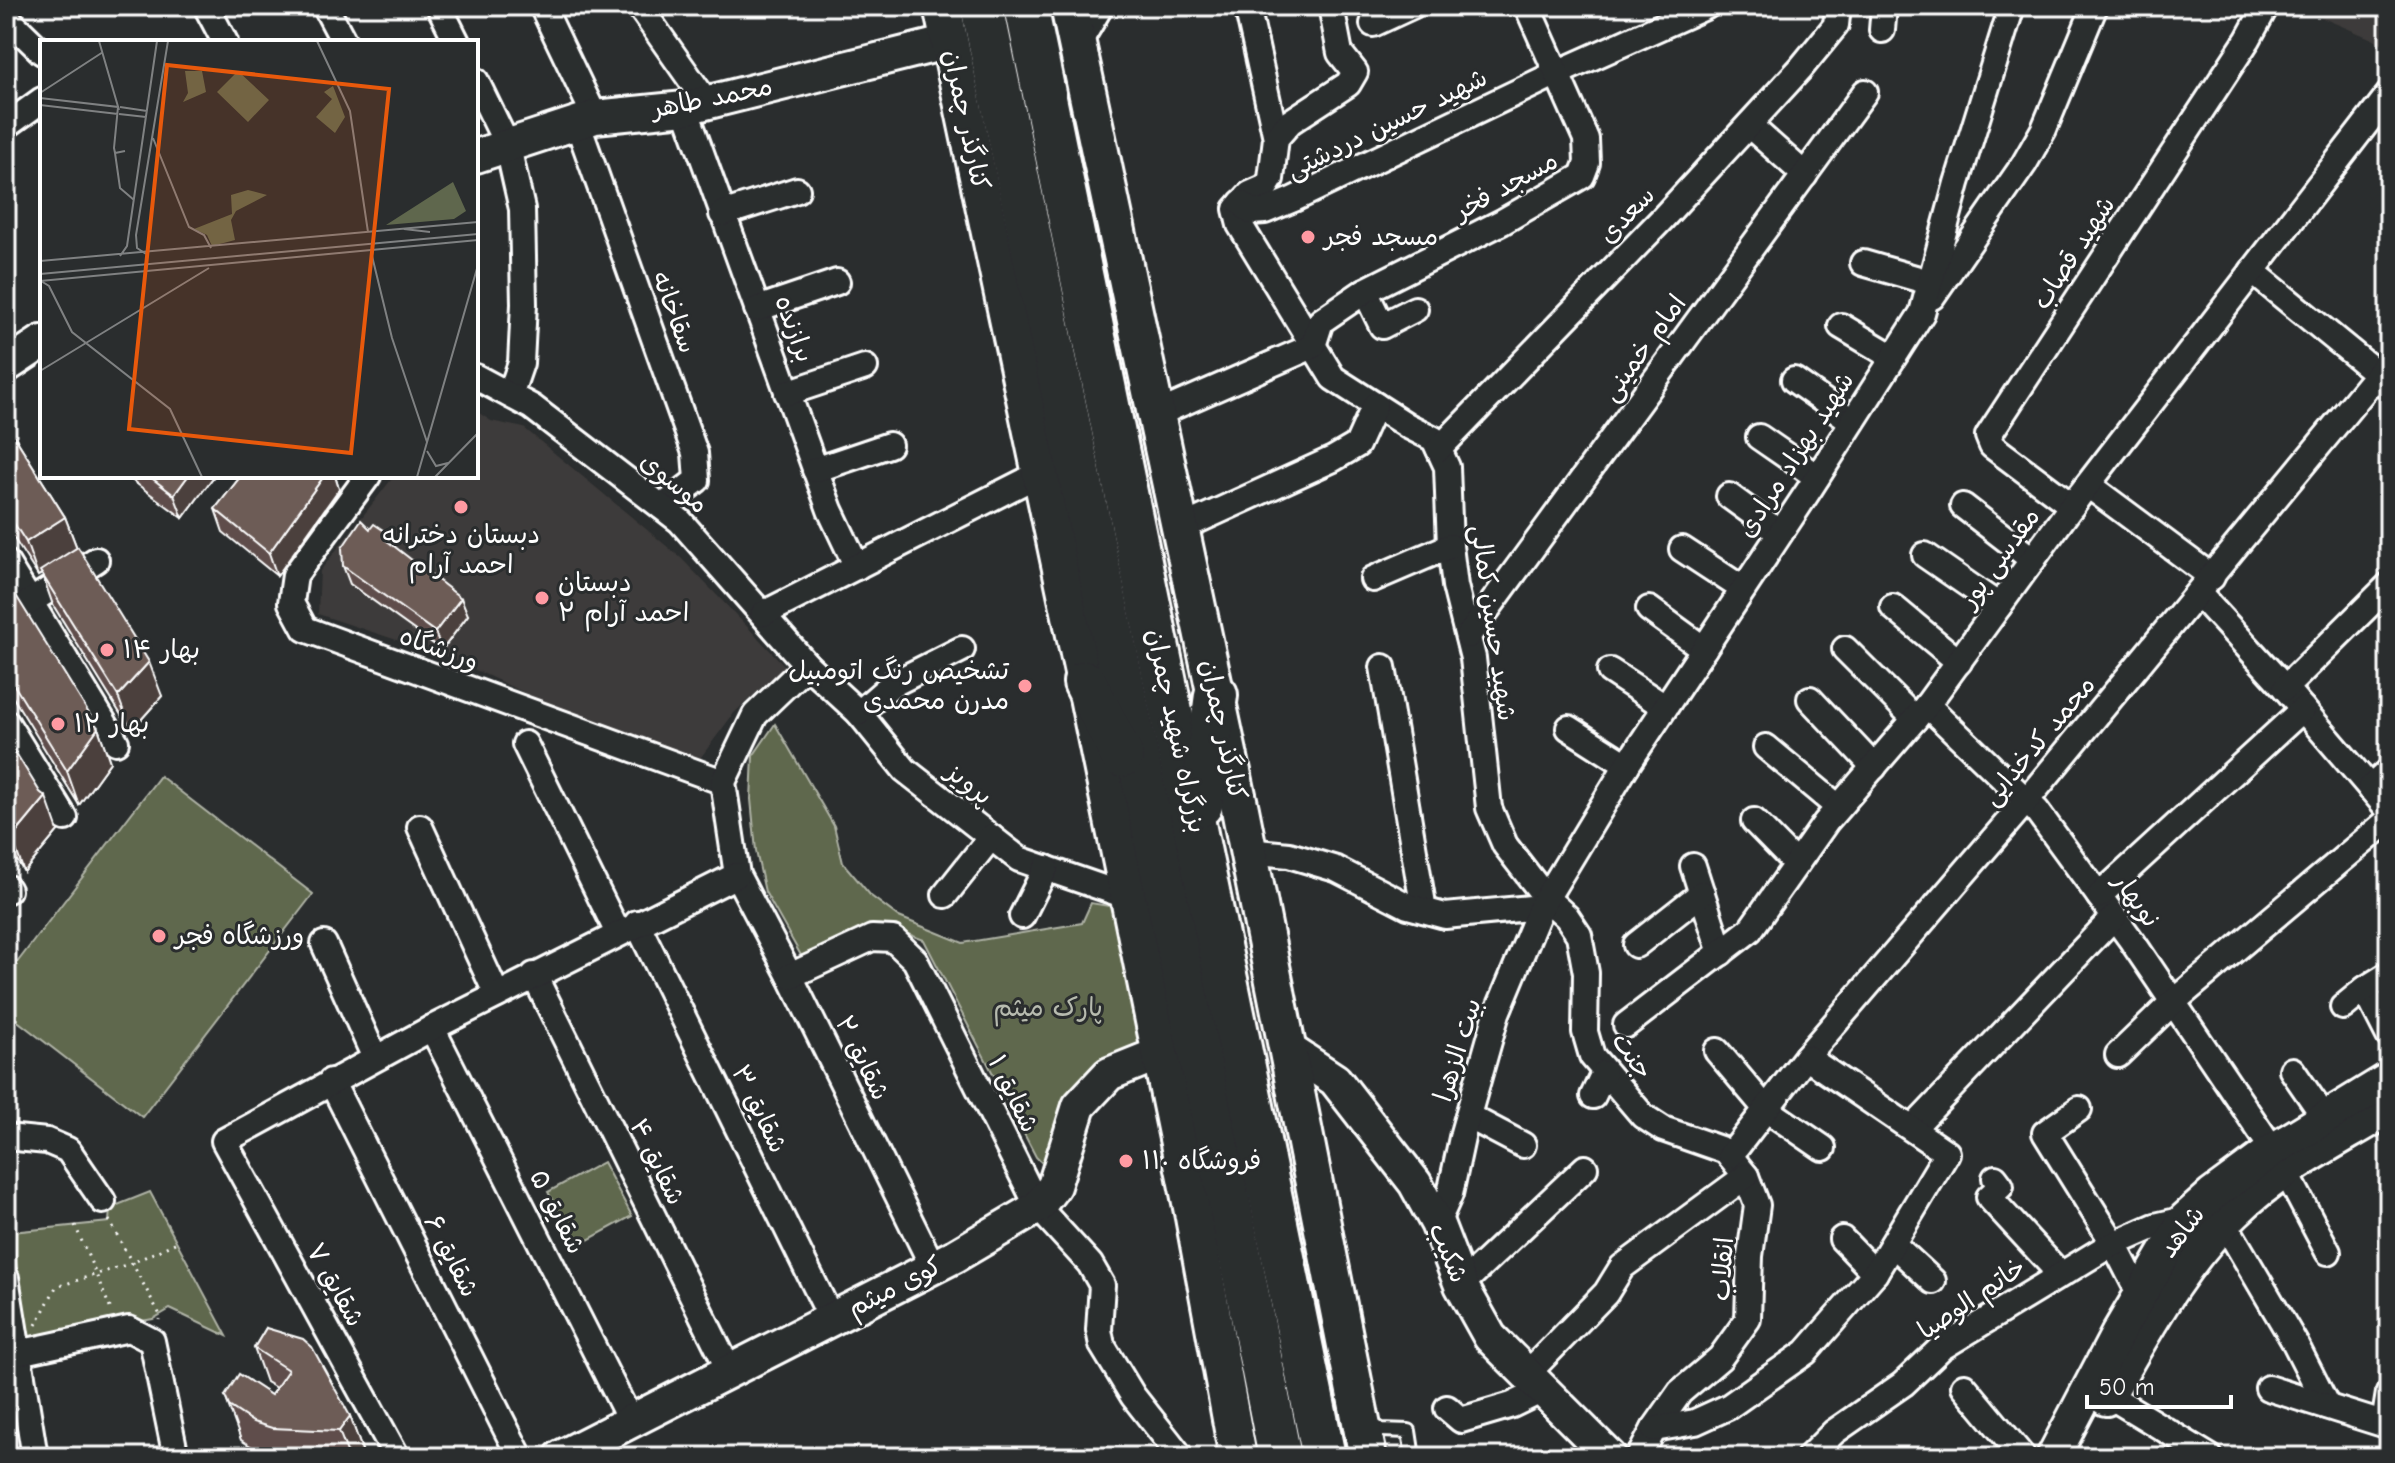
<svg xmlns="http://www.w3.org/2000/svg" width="2395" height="1463" viewBox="0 0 2395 1463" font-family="'Comic Neue','Playpen Sans Arabic',sans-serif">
<rect width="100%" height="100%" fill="#2a2d2e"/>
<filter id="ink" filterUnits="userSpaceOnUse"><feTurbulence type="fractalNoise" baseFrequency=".0125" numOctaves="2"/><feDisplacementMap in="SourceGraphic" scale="16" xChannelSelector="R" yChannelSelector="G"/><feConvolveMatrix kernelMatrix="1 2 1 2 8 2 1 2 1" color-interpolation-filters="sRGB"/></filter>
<g filter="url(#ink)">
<g fill="#3e3b3a">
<polygon points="2294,6 2389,6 2389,46"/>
<polygon points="476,411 491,421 524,428 681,558 785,666 734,713 698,761 599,727 445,656 318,614 320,571 394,476 476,476"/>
</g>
<g fill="#5f674d" stroke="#afb3a6" stroke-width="2">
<polygon points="775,724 834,826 843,863 871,896 899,917 963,943 1082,923 1091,903 1121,908 1148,1045 1105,1063 1050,1171 1036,1157 924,940 884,925 860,929 803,959 765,892 756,851 751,799 753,756"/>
<polygon points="160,776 313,894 142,1117 6,1012 6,977"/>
<polygon points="603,1162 632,1216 577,1246 548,1192"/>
<polygon points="150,1192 227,1336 170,1309 153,1319 27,1341 12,1232 109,1222 110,1208"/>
</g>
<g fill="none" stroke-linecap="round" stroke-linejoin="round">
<defs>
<polyline id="lane" points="1369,1422 1381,1430 1409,1431 1413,1457"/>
<g id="street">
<polyline points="206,6 225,42"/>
<polyline points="325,6 344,42"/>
<polyline points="439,6 457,42"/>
<polyline points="542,6 595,117"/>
<polyline points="639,6 707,103"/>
<polyline points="1247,6 1276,138"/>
<polyline points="1331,6 1340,53 1355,72 1348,84 1290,122 1276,138 1271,179 1266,187 1250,194 1236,209 1240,225 1333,378 1408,426 1434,439 1447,467 1450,546 1455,586 1473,658 1489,808 1505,845 1546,898 1567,917 1579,935 1586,973 1585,1032 1592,1056 1643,1116 1663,1129 1726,1151 1746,1176 1757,1205 1750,1256 1748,1319 1720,1358 1680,1392 1654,1429 1639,1457"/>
<polyline points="6,17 42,52"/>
<polyline points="1373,24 1412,6"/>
<polyline points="1882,30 1884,6"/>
<polyline points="476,81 508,147 522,209 524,304 521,363 510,395"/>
<polyline points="685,108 830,510 857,567"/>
<polyline points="577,122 695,453 697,480 662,507"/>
<polyline points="1749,125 1805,175"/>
<polyline points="6,126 42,100"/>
<polyline points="1241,203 1251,212 1265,211 1294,199 1557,73 1707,6"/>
<polyline points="722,214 797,190"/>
<polyline points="1863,263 1929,282"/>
<polyline points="2252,271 2378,374 2389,389"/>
<polyline points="1365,291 1382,326 1415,309"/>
<polyline points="1932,297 2024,164 2044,129 2095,6"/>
<polyline points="757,309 837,282"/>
<polyline points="1841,326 1893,357"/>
<polyline points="476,377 532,407 680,521 807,665 859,713 905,770 1019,859 1129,897"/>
<polyline points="1794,380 1852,421"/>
<polyline points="787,393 865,367"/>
<polyline points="1155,415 1313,346 1321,321 1365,291 1502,222 1582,176 1587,163 1586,139 1527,6"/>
<polyline points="1759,437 1817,477"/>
<polyline points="1439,449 1662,219 1800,69 1836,25 1838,6"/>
<polyline points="815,470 889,445"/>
<polyline points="368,476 295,575 291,603 305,629 723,782"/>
<polyline points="2088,485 2212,577"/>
<polyline points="1729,496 1780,533"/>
<polyline points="1963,506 2033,560"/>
<polyline points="2072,506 1992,446 1988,436 2248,39 2266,6"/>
<polyline points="1179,529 1333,459 1357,445 1375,405"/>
<polyline points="1682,549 1743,589"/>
<polyline points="1925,555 1999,606"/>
<polyline points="6,562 116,742"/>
<polyline points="1373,579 1450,546"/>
<polyline points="2199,594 2285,688 2389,810"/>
<polyline points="1893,607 1959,662"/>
<polyline points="1649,609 1704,649"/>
<polyline points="763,614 1043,472"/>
<polyline points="6,617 96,560"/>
<polyline points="1468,636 1865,92"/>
<polyline points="1845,649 1915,719"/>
<polyline points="807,665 755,715 723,782 737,875 790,976 933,1267"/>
<polyline points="1383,667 1424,910"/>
<polyline points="1610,671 1665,707"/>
<polyline points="2285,688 2389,585"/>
<polyline points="1810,699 1874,767"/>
<polyline points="1927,705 2037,811 2132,941 2273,1150"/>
<polyline points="859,713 891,685 962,649"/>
<polyline points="6,722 65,818"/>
<polyline points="1569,728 1627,765"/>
<polyline points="525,744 618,933"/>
<polyline points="1766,747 1838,807"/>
<polyline points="2370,788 2389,771"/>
<polyline points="1754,821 1796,864"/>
<polyline points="420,827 497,995"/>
<polyline points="1248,851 1289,855 1336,869 1408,906 1445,916 1541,907"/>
<polyline points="1693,866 1721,953"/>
<polyline points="6,887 8,890"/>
<polyline points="945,895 991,837"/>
<polyline points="2099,896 2303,709"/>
<polyline points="1022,916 1046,868"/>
<polyline points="637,923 832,1320"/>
<polyline points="324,944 375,1058"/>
<polyline points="1636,945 1702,893"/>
<polyline points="2389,974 2365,989 2389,1036"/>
<polyline points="534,975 730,1372"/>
<polyline points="790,976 872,938 893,939 915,960 1038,1207 1090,1264 1102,1285 1099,1330 1102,1345 1133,1396 1181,1457"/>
<polyline points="2343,1007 2365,989"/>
<polyline points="1626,1025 1750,930 1826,822 1927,705 2079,496 2389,94"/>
<polyline points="432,1028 631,1422"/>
<polyline points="1717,1051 1766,1109 1823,1148"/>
<polyline points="2118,1055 2173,1002 2389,820"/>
<polyline points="2292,1070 2325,1118"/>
<polyline points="331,1081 520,1457"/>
<polyline points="1593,1096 1604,1073"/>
<polyline points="2079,1109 2045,1133 2114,1244 2140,1295"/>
<polyline points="1468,1116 1523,1145"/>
<polyline points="1913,1128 2114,917"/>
<polyline points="6,1137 47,1141 68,1150 103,1201"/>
<polyline points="1730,1156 1806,1057 2026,801 2389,360"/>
<polyline points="2286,1172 2328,1252"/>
<polyline points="1995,1178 2001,1186 1989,1197 2060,1274"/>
<polyline points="2224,1222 2295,1343 2327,1406"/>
<polyline points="1437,1223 1450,1194 1463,1133 1497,1013 1541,907 1627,765 1809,490 1922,313 1957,183 2012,6"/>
<polyline points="1842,1239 1875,1273"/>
<polyline points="1893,1244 1933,1281"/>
<polyline points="6,1278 35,1457"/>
<polyline points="1461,1285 1585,1168"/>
<polyline points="18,1353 129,1329 152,1341 176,1457"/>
<polyline points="1527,1374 1606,1293 1622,1267 1746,1176"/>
<polyline points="1964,1386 2023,1457"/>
<polyline points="2268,1388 2389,1426"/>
<polyline points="2108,1395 2210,1457"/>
<polyline points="1447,1408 1461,1420 1512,1405 1543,1390"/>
<polyline points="2384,1424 2389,1393"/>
<polyline points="1654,1429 1695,1422 1728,1407 1806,1352 1875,1273 1947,1153 1806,1057"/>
<polyline points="397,1457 224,1141 432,1028 737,875"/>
<polyline points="1809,1457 1834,1432 1903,1384 1941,1348 2105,1248 2155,1226 2185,1219"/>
</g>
<g id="secondary">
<polyline points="1076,40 1096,6"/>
<polyline points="476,156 595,117 685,108 949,42"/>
<polyline points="6,366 42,342"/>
<polyline points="1288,1049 1335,1080 1415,1183 1437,1223 1461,1285 1490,1337 1610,1457"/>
<path d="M 2106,1399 C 2144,1334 2180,1264 2235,1212 C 2279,1169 2337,1141 2389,1109"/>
<polyline points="561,1457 955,1256 1038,1207 1054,1186 1079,1106 1109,1074 1161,1053"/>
<polyline points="2053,1457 2118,1333 2185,1219 2212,1195 2273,1150 2389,1079"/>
</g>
<g id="primary">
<polyline points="942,6 1085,682 1194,1217 1238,1457"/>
<polyline points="1069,6 1240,809 1368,1457"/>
</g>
<g id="highway">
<polyline points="982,6 1207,1089 1280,1457"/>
<polyline points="1026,6 1324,1457"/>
<polyline points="1085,682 1122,756"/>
<polyline points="1201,805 1216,695"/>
</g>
</defs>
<use href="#lane" stroke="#fff" stroke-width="18"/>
<use href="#street" stroke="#fff" stroke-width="30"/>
<use href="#secondary" stroke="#fff" stroke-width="38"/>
<use href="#primary" stroke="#fff" stroke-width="42"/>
<use href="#highway" stroke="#fff" stroke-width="48"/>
<g stroke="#fff" stroke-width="3" stroke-dasharray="2 6" stroke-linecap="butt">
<polyline points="109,1220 160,1315 159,1320"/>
<polyline points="75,1225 111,1310"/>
<polyline points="36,1325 56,1287 132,1263 177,1242"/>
</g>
<use href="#lane" stroke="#2a2d2e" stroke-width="12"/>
<use href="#street" stroke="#2a2d2e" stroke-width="24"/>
<use href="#secondary" stroke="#2a2d2e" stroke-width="32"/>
<use href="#primary" stroke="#2a2d2e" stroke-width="36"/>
<use href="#highway" stroke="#2a2d2e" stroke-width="42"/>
</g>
<g fill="#5e4e4b" stroke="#fff" stroke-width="2">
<polygon points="6,423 65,517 77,548 162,696 131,731 53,605 42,574 38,576 6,526"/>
<polygon points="126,476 214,476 183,518"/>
<polygon points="241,476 335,476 339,489 277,576 223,532 215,509"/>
<polygon points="370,529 389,534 394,546 468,615 442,650 350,584 343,566"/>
<polygon points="6,592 98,728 110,762 79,805 6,686"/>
<polygon points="6,737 58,831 24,872 6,843"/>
<polygon points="266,1328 350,1416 362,1450 357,1457 268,1457 241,1440 225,1396 271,1395 276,1388 266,1382 254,1348"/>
</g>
<g fill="#4c403d" stroke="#fff" stroke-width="2">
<polygon points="188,476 214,476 183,518 174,495"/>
<polygon points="324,476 335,476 339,489 277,576 269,553"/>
<polygon points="65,517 78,551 38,576 26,542"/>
<polygon points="389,534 396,552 386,540"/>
<polygon points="461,598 468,615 442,650 435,632"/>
<polygon points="149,662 162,696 131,731 118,696"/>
<polygon points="98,728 110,762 79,805 67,771"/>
<polygon points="46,797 58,831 24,872 12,838"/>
<polygon points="350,1416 362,1450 357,1457 349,1457 339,1431"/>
</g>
<g fill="#6d5b57" stroke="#fff" stroke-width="2">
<polygon points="6,423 65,517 26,542 6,511"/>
<polygon points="149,476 188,476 174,495"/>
<polygon points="241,476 324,476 269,553 215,509"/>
<polygon points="361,520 370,529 374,524 389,534 386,540 461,598 435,632 343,566 342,548"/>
<polygon points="78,547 149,662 118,696 40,571"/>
<polygon points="12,589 98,728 67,771 6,672 6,592"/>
<polygon points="6,737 40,792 46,797 12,838 6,829"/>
<polygon points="266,1328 303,1339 312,1347 350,1416 339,1431 272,1428 253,1422 229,1406 225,1396 239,1374 271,1395 288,1370 254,1348"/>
</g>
</g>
<g fill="#ff9aa2" stroke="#2a2d2e" stroke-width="3">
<circle cx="1308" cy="237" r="8"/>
<circle cx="461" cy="507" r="8"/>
<circle cx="542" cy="598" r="8"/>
<circle cx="107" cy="650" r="8"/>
<circle cx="1025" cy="686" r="8"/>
<circle cx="58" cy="724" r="8"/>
<circle cx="159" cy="936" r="8"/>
<circle cx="1126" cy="1161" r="8"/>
</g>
<g text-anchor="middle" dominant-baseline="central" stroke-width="6" stroke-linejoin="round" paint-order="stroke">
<g font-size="26" fill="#fff" stroke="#2a2d2e">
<text transform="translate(712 98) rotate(-11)">محمد طاهر</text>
<text transform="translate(966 120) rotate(78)">کنارگذر چمران</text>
<text transform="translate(1387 124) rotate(-26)">شهید حسین دردشتی</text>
<text transform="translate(1506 186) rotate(-29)">مسجد فخر</text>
<text transform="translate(1627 215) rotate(-46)">سعدی</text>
<text transform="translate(2074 253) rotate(-57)">شهید قصاب</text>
<text transform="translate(674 312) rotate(70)">سقاخانه</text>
<text transform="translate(794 329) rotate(70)">برازنده</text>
<text transform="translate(1644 348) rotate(-54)">امام خمینی</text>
<text transform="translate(1796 455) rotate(-57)">شهید بهزاد مرادی</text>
<text transform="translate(674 483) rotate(40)">موسوی</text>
<text transform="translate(2000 558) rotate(-54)">مقدسی پور</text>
<text transform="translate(1493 623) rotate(82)">شهید حسین کمالی</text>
<text transform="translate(439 649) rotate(20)">ورزشگاه</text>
<text transform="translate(1223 730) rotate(78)">کنارگذر چمران</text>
<text transform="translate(1176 731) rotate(78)">بزرگراه شهید چمران</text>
<text transform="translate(2039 741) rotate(-50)">محمد کدخدایی</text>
<text transform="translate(969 784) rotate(38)">پرویز</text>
<text transform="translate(2136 900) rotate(54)">نوبهار</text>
<text transform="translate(1458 1050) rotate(-73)">بیت الزهرا</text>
<text transform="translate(1632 1056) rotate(55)">جنت</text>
<text transform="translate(862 1058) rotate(64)">شقایق ۲</text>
<text transform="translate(1013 1094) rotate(64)">شقایق ۱</text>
<text transform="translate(759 1109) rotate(64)">شقایق ۳</text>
<text transform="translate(657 1162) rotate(64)">شقایق ۴</text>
<text transform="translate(557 1212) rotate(63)">شقایق ۵</text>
<text transform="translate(2182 1232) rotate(-53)">شاهد</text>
<text transform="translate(1448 1253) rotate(67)">شکیب</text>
<text transform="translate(451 1256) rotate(63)">شقایق ۶</text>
<text transform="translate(1723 1269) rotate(-86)">انقلاب</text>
<text transform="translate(335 1285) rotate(61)">شقایق ۷</text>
<text transform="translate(895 1287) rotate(-27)">کوی میثم</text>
<text transform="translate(1972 1299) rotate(-34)">خاتم الوصیا</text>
</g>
<g font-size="26" fill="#fff" stroke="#2a2d2e" text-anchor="start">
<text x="1324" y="237">مسجد فجر</text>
<text x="461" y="535" text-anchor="middle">دبستان دخترانه<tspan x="461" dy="30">احمد آرام</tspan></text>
<text x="558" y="583">دبستان<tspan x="558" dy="30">احمد آرام ۲</tspan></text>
<text x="123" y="650">بهار ۱۴</text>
<text x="1009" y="671" text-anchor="end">تشخیص رنگ اتومبیل<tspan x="1009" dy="30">مدرن محمدی</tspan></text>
<text x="74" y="724">بهار ۱۲</text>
<text x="175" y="936">ورزشگاه فجر</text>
<text x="1142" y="1161">فروشگاه ۱۱۰</text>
</g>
<g font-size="26" fill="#b7bbaf" stroke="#2a2d2e">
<text x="1048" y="1008">پارک میثم</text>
</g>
</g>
<g transform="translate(40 40)">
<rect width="438" height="438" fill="#2a2d2e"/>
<path d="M 145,31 L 162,31 L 166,52 L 143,62 L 148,53 ZM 198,31 L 229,60 L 208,82 L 177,52 ZM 293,46 L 305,77 L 295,93 L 276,77 L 292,59 L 284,52 ZM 413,142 L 426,171 L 414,179 L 346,185 ZM 208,150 L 227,155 L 196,171 L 191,180 L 195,200 L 172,206 L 167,195 L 154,189 L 192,174 L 191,155 Z" fill="#5f674d"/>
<path fill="none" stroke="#7f8182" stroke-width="2" d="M 59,1 L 79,70M 277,1 L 310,71 L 328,192M 0,53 L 63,12M 0,58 L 78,67 L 74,108 L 75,113 L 85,111M 0,65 L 78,74M 80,67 L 107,71M 79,74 L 106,77M 113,98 L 149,187 L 164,195 L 171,208M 75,113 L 80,148 L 94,160M 364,189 L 390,192M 106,214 L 97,208 L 96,195 L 128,1M 80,216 L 87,206 L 117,1M 332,216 L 352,298 L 387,402M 0,221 L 438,182M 0,234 L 438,194M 0,241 L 438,200M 1,241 L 9,246 L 32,292 L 130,369 L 162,437M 0,331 L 169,228M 387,411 L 396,426 L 408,423M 377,437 L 438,225M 395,437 L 438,393"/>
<path fill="#e8590c" fill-opacity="0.15" stroke="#e8590c" stroke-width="4" d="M 127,25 L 349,49 L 311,413 L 89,389 Z"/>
<rect width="438" height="438" fill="none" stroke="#fff" stroke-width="4"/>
</g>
<rect width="2395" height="1463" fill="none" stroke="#2a2d2e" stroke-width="32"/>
<rect x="16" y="16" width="2363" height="1431" fill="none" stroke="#fff" stroke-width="3" filter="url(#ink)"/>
<path d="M2087 1395v12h144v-12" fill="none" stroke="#ffffff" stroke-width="4"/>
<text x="2099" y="1395" font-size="24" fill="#ffffff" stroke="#2a2d2e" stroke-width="6" paint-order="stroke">50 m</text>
</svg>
